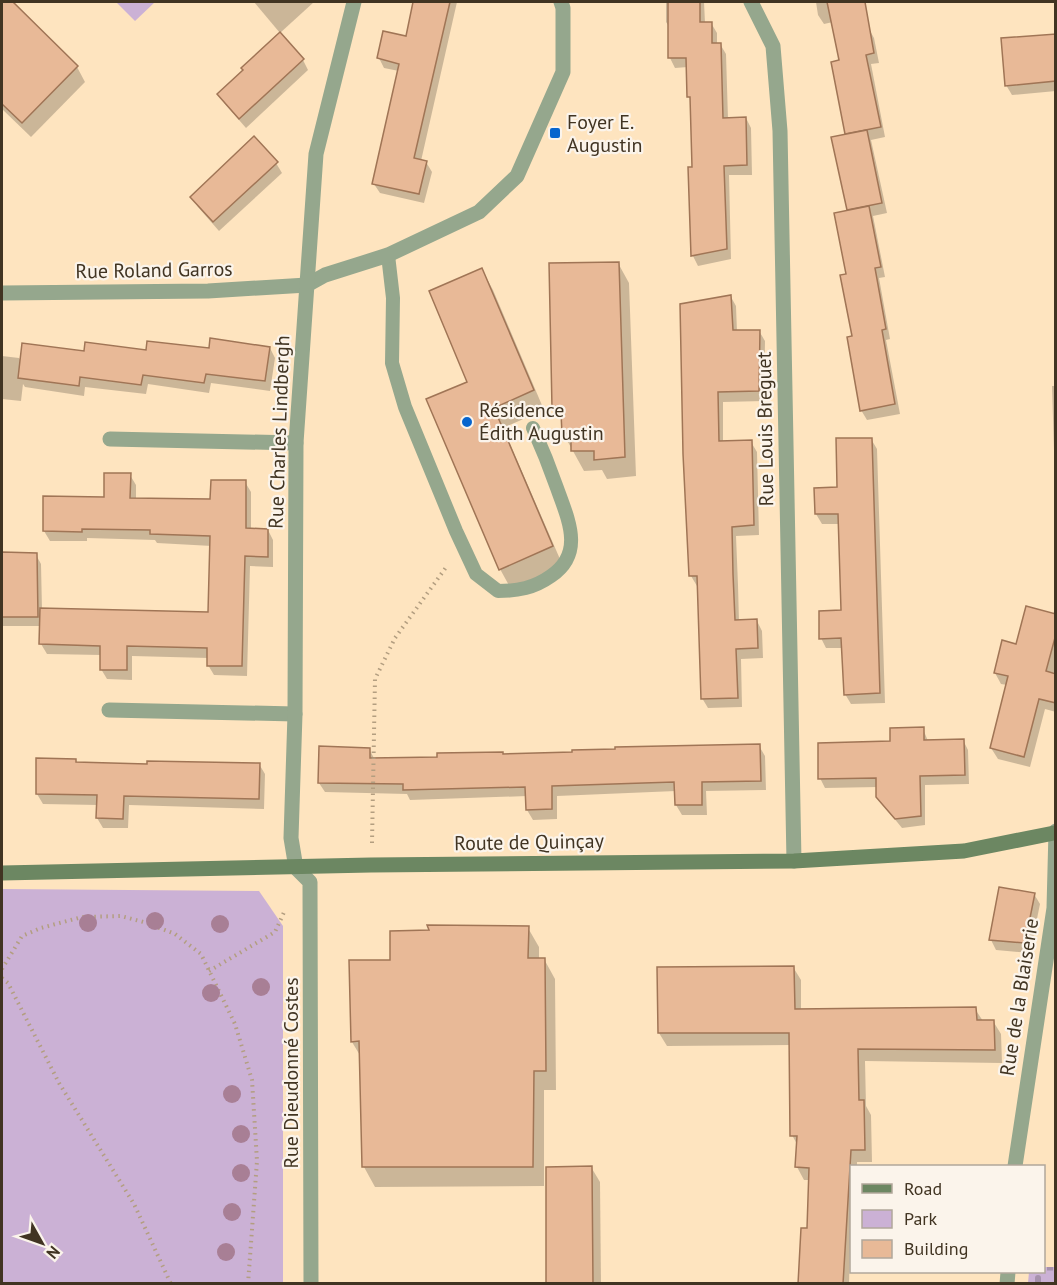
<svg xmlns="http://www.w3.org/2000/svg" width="1057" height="1285" viewBox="0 0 1057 1285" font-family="'PT Sans',sans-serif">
<defs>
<pattern id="cemetery-stones" width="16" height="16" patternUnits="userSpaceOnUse" patternTransform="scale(1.5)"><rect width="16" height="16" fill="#cbb1d5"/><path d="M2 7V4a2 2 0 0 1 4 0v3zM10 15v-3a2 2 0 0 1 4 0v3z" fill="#a691ac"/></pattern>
</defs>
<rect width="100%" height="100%" fill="#fee4bf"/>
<polygon fill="url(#cemetery-stones)" points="1044,1267 1055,1267 1055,1283 1028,1283 1029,1272 1044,1272"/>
<g fill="#cbb1d5">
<polygon points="116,2 155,2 135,21"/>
<polygon points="2,889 259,891 283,926 283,1283 2,1283"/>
</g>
<g fill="#0003">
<polygon points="2,2 11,2 77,67 85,82 31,137 2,109"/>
<polygon points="254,2 314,2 280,33"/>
<polygon points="415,2 457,2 421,161 426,162 432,172 424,203 380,193 374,184 399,71 384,68 379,58 407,38"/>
<polygon points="666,2 704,2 705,23 711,23 717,33 717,44 720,44 726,54 728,119 746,118 751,128 752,175 729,175 731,259 698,266 693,256 690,169 694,168 692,101 689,97 688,67 675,68 670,58 670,28 666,22"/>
<polygon points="816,2 862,2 869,29 874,38 879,63 871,64 885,137 871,140 887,213 873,216 885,277 879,278 890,339 886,340 900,414 867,420 861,410 847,275 849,211 848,136 832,63 841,62 833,22 824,24 818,15"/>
<polygon points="280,34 303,60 308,70 246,128 225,104 219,94"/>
<polygon points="1056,38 1056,91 1012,95 1006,85"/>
<polygon points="276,163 282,173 219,231 198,207 192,197"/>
<polygon points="618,263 629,283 636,476 607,479 602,470 584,471 563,433 563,423 554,407"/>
<polygon points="482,270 493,290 544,410 503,428 563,566 511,589 500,569 469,383"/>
<polygon points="731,297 736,306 737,332 759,331 765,341 764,401 723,402 723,442 751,442 757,452 759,535 736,536 738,585 739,622 757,621 762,631 763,658 741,659 742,707 708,708 702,698 699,585 697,586 691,576"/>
<polygon points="270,348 275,358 270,391 211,383 209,393 148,384 146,394 85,387 84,396 25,387 23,384 21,401 2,399 2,356 19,358 21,361 85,352"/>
<polygon points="1052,386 1056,386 1056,453 1054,451"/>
<polygon points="871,439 877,449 885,703 851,704 845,694 843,648 826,648 821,638 843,611 840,524 822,524 816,514 816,489 838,489"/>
<polygon points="130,475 136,485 136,499 212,501 245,482 251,492 251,530 268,530 273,540 273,567 250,566 247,676 214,675 208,665 208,658 132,656 132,680 107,679 101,669 101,655 47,654 41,644 41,626 2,626 2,554 36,555 41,564 42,610 209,613 212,546 157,543 155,540 87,538 87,541 50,541 44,531 105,498"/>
<polygon points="1056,604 1056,666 1053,675 1056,675 1056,712 1045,709 1030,767 998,759 991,748 1007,685 1001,684 995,673 1017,645 1053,615"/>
<polygon points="923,729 928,741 963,740 968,750 969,784 925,785 925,825 902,828 884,806 878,796 878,787 825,788 820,778"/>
<polygon points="759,746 765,756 766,790 706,791 707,815 682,815 676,805 676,791 557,796 557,819 533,820 527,810 527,796 410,800 407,794 325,792 319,783 369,749 375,760"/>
<polygon points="259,764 265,774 264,809 129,805 128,828 103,828 97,818 98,805 43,804 37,794"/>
<polygon points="1034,894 1040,904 1030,953 996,950 991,940"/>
<polygon points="528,928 539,947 539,959 544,959 555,979 556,1090 544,1090 544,1186 375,1187 364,1167 361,1057 352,1042 351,962 392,962"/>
<polygon points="793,967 801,980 801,1010 975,1009 983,1021 993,1021 1001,1034 1002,1063 865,1061 866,1106 871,1115 872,1162 857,1162 857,1166 852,1166 849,1284 799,1284 808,1230 810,1180 804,1180 797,1167 798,1146 792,1135 791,1045 667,1046 659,1033"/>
<polygon points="591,1167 600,1182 601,1284 548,1284"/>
</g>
<g fill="#e8b997" stroke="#a07556" stroke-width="1.5">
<polygon points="2,2 13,2 78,66 22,123 2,104"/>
<polygon points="413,2 450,2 414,158 427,161 419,194 372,184 399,64 377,58 383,31 406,36"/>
<polygon points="668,2 700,2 700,22 712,22 712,43 721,43 723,118 746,117 747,165 724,166 727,249 691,256 688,167 692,167 690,97 687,97 686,58 668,58"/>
<polygon points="827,2 865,2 874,53 866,55 881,127 845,134 831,62 839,60"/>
<polygon points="280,32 304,59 239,119 217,94 243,70 241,68"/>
<polygon points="1056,34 1056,81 1005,86 1001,38"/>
<polygon points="867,130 882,203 847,210 831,137"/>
<polygon points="254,136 278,162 213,222 190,197"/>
<polygon points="869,206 881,267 875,268 886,329 882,330 895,404 860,411 847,337 852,336 840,275 846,274 834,213"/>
<polygon points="619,262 625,457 594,460 594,451 571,451 571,433 562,434 561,413 552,408 549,263"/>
<polygon points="482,268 534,390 494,408 553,546 499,570 426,399 467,382 429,291"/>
<polygon points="731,295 733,330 760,330 759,391 718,392 719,441 752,440 754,525 732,527 733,574 735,620 757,619 758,648 736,649 738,698 701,699 697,576 689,576 683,454 680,304"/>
<polygon points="210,338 270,347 265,381 206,374 204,383 143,375 141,385 80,377 79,386 18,378 22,343 84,351 85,342 146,350 147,341 209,348"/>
<polygon points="836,438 872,438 880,693 844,695 841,638 819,639 819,611 841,610 838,514 815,514 814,488 837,487"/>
<polygon points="104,473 131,473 130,498 210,499 211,480 246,480 246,528 268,529 268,557 245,556 242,666 207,666 207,648 127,646 127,670 100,670 100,646 39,644 40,608 208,612 210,536 150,534 150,530 82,529 82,532 43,531 43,496 104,497"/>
<polygon points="2,552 37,553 38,617 2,617"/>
<polygon points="1026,606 1056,614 1056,634 1046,671 1056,674 1056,703 1039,699 1024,757 990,748 1008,676 994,673 1002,640 1016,644"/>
<polygon points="924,727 924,740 964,739 965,775 920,776 921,816 895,819 876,797 876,778 818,779 818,743 890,741 890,728"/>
<polygon points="760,744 761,781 702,782 702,805 675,805 674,782 552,786 552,809 526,810 525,787 403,790 403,784 318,783 319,746 370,748 370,758 437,757 437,753 503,752 503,754 572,752 572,750 615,749 615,747"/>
<polygon points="36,758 76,759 76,762 111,763 147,764 147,761 260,763 259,799 124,796 123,819 96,818 97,795 36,794"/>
<polygon points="999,887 1035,893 1025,943 989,940"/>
<polygon points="427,925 529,926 528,958 545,958 546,1071 534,1071 533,1167 362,1167 359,1041 351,1042 349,960 390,960 390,931 429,930"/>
<polygon points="794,966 795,1009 976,1007 977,1020 994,1020 995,1050 858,1049 859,1100 864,1100 865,1150 851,1150 843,1284 798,1284 801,1228 807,1228 809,1168 795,1167 797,1136 790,1136 789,1033 658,1033 657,967"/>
<polygon points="592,1166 593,1284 546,1284 546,1167"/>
</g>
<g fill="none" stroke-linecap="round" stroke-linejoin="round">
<g stroke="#b39e80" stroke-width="4" stroke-dasharray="1.5 4.5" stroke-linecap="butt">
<polyline points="372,843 375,679 395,638 447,566"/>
<polyline points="2,969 22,936 41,928 82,917 121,916 147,923 175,934 201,954 235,1024 252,1080 257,1161 248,1284"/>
<polyline points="209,971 275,932 285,910"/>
<polyline points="2,978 8,983 59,1083 134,1204 171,1284"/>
</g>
<path stroke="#95a78d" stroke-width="14" d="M 388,255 L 393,298 L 392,363 L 405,407 L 456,531 L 476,574 L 498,591 C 518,591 534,588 551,576 C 585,553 568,519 557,488 C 550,468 542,448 533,428"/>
<g stroke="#95a78d" stroke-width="15">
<polyline points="751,2 773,46 780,131 794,861"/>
<polyline points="2,293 208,291 307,285 325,275 388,255 479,212 517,176 563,72 563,8 561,2"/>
<polyline points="110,439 296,443"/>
<polyline points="109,710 295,714"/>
<polyline points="1015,1166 1054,908 1056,831"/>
<polyline points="311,1284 310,882 296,868 291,838 295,714 296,443 316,154 354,2"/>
<polyline points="1007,1284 1008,1272"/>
</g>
<polyline stroke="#6c8762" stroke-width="15" points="2,873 371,865 794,861 964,851 1054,833"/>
</g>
<g fill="#a87f95">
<circle cx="155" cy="921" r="9"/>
<circle cx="88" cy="923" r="9"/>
<circle cx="220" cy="924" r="9"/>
<circle cx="261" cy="987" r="9"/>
<circle cx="211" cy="993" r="9"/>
<circle cx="232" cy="1094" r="9"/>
<circle cx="241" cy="1134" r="9"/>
<circle cx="241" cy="1173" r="9"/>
<circle cx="232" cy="1212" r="9"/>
<circle cx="226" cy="1252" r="9"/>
</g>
<g fill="#0765ce" stroke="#fbf4eb" stroke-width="2">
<rect x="549" y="127" width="12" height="12" rx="3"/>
<circle cx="467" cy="422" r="6"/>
</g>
<g text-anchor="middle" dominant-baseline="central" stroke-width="4.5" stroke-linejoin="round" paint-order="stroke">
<g font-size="20" fill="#413422" stroke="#fbf4eb" text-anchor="start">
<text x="567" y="122">Foyer E.<tspan x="567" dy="23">Augustin</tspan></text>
<text x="479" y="410">Résidence<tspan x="479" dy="23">Édith Augustin</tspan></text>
</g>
<g font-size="20" fill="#413422" stroke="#fbf4eb">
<text transform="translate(154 270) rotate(-1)">Rue Roland Garros</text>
<text transform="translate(765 429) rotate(-91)">Rue Louis Breguet</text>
<text transform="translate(279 432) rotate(-88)">Rue Charles Lindbergh</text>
<text transform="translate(529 842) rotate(-1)">Route de Quinçay</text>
<text transform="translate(1019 997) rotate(-81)">Rue de la Blaiserie</text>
<text transform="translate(291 1073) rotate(-90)">Rue Dieudonné Costes</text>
</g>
</g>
<rect width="1057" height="1285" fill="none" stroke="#413422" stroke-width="6"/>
<rect x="850" y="1165" width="195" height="108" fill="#fbf4eb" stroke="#b1a79b" stroke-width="1.5"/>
<rect x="862" y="1184" width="30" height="9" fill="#6c8762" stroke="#b1a79b" stroke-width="1.5"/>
<text x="904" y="1195" font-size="18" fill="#413422">Road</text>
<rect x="862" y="1210" width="30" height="18" fill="#cbb1d5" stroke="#b1a79b" stroke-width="1.5"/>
<text x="904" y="1225" font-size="18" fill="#413422">Park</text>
<rect x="862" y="1240" width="30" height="18" fill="#e8b997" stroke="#b1a79b" stroke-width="1.5"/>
<text x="904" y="1255" font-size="18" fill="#413422">Building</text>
<g transform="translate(42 1243) rotate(130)" stroke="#fbf4eb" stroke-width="4.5" paint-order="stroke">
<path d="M0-4.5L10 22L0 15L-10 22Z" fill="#413422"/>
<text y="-9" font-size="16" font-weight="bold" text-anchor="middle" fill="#413422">N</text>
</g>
</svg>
